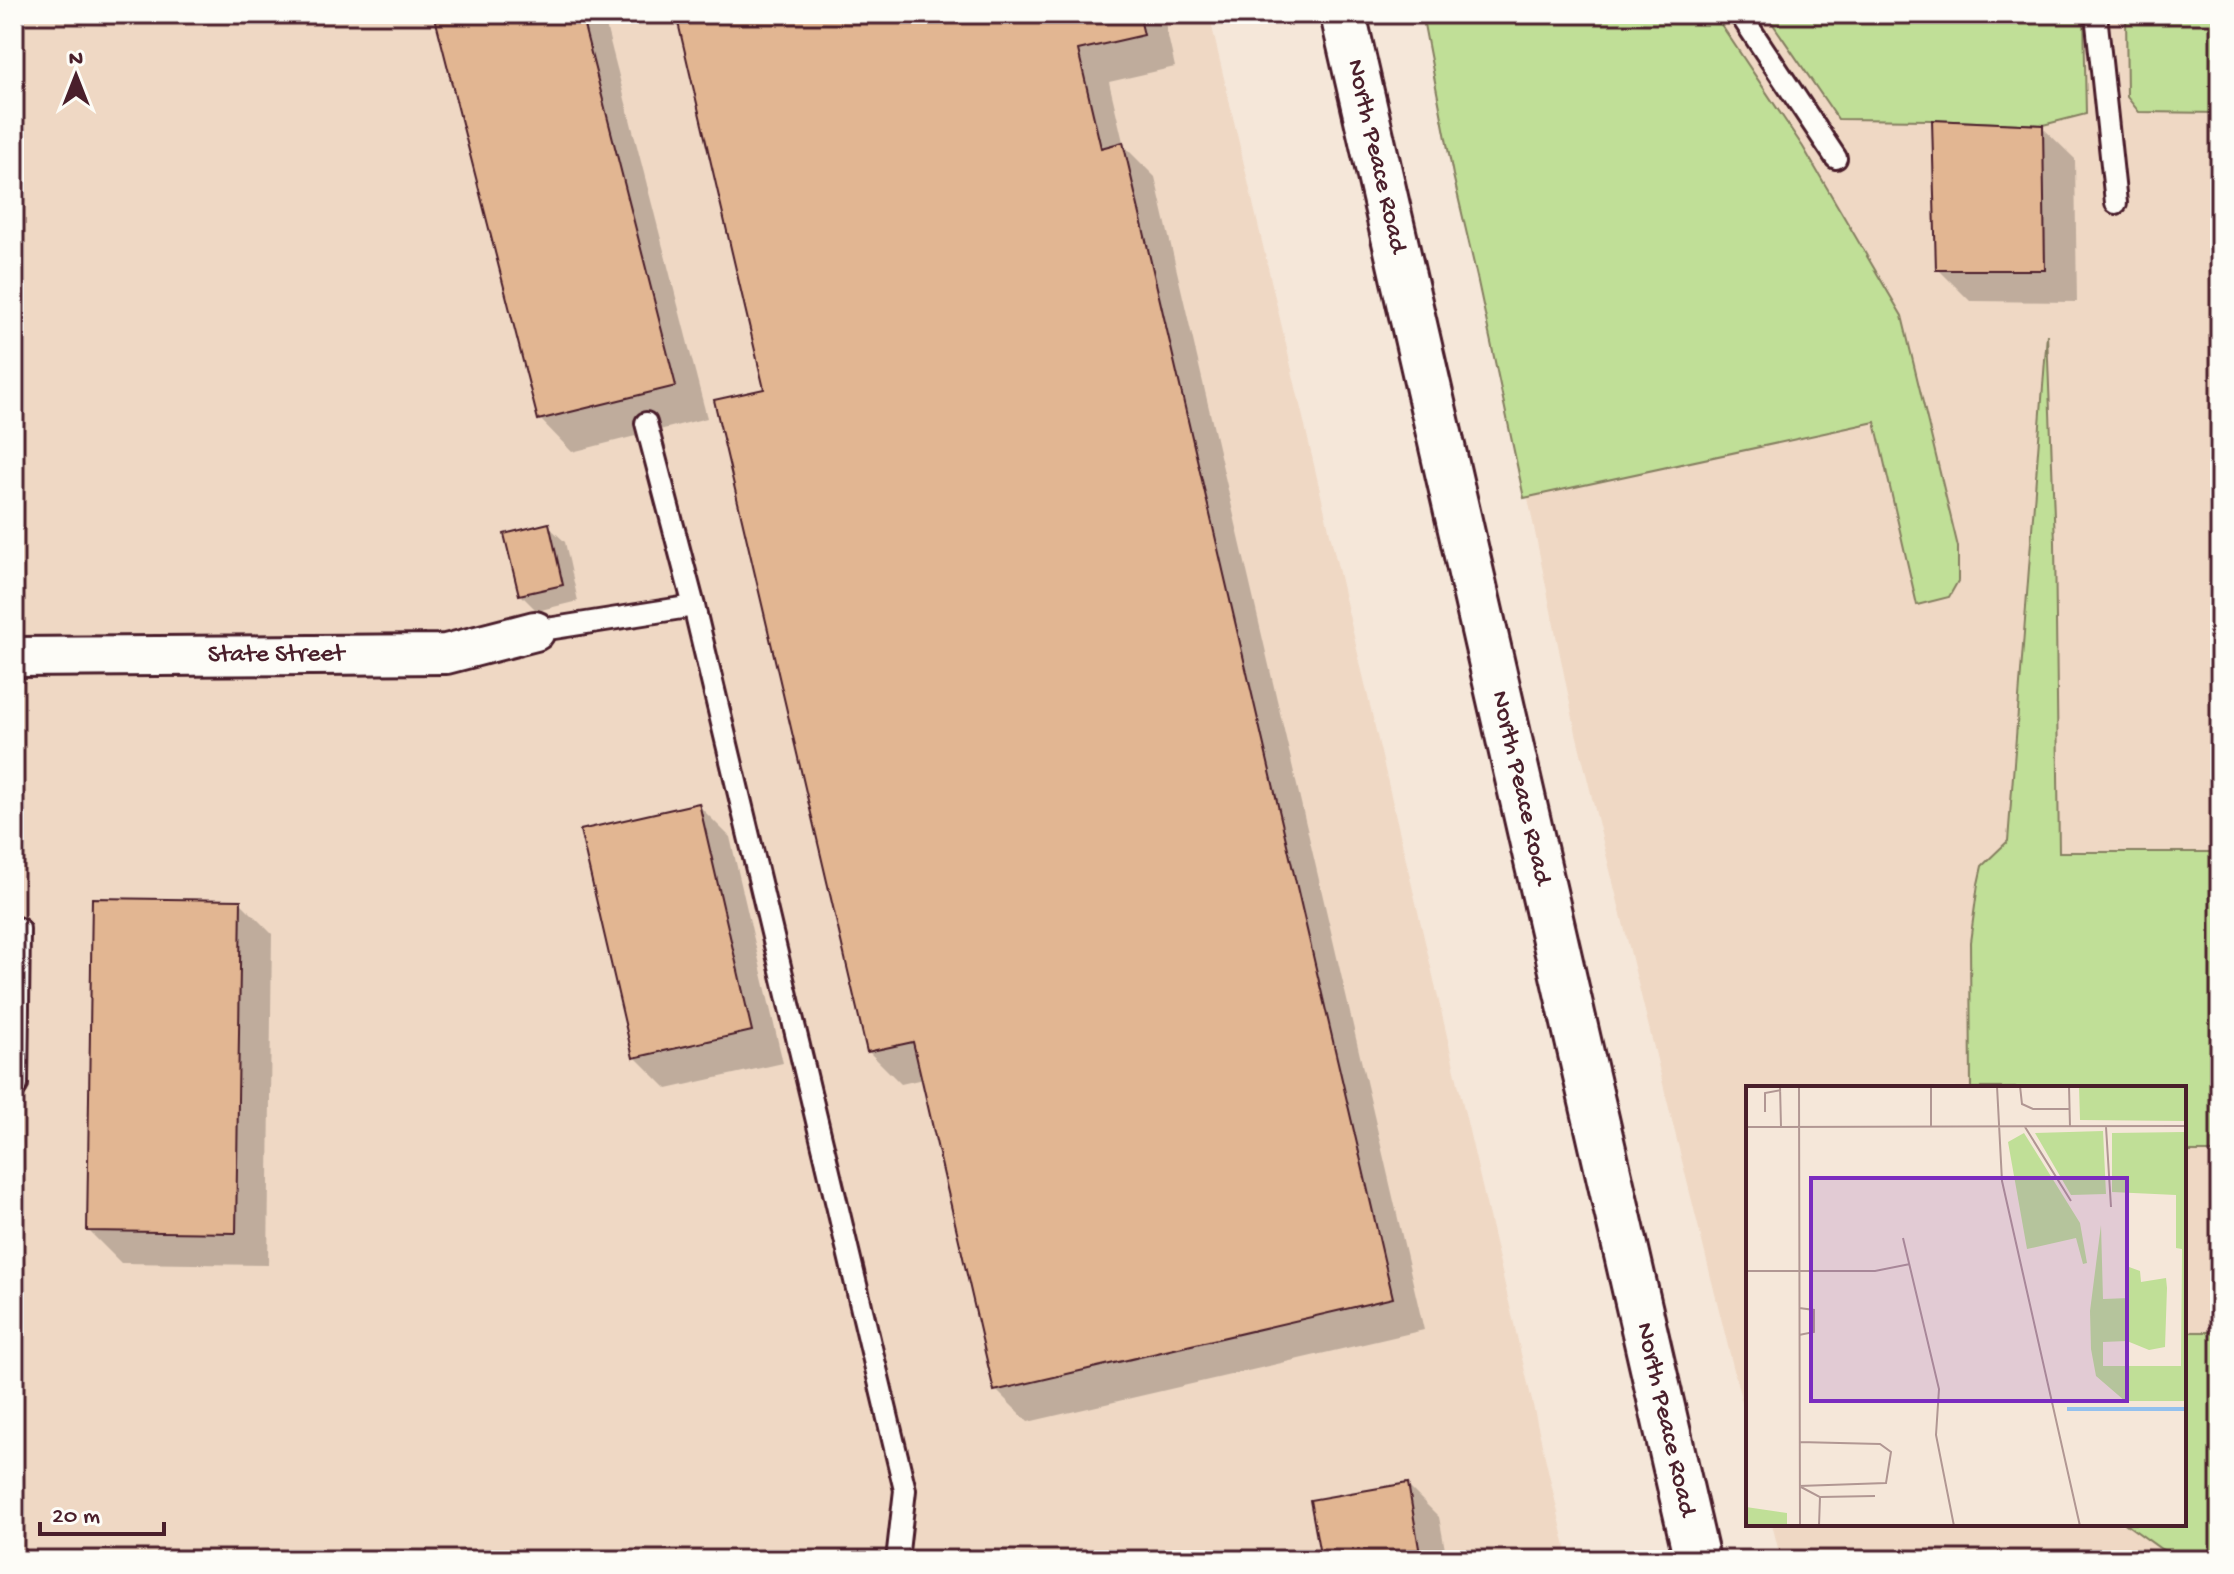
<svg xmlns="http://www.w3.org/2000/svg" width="2234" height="1574" viewBox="0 0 2234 1574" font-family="'Gochi Hand',sans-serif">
<rect width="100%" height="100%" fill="#f5e7d9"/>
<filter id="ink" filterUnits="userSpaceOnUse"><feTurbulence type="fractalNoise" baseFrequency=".0125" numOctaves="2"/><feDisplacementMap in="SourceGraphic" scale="16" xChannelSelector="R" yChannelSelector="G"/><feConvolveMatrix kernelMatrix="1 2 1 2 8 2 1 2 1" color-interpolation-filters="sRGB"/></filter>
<g filter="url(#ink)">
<g fill="#efd8c4">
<polygon points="14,14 1209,14 1569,1560 14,1560"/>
<polygon points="1429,14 2220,14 2220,1560 1781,1560 1772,1524 2184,1524 2184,1088 1748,1088 1748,1427 1576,733"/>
</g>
<g fill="#c0df97" stroke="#857f61" stroke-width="2">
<polygon points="1422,14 1714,14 1803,147 1902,316 1958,547 1958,581 1949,597 1917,605 1875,422 1524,498 1477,277 1453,175"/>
<polygon points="1766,14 2084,14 2086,114 2043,125 1932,120 1838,119"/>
<polygon points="2126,14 2220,14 2220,113 2139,112 2127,97"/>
<polygon points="2047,334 2055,542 2059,852 2220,852 2220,1152 2184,1152 2184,1088 1971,1088 1970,942 1978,884 1982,866 2008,841"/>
<polygon points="2184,1332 2220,1332 2220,1560 2187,1560 2161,1549 2126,1524 2184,1524"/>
</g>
<g fill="#0003">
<polygon points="436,14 603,14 707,418 572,452 540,419"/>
<polygon points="678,14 1163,14 1175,67 1109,82 1124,146 1155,177 1424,1330 1028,1422 996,1390 923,1079 901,1084 868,1051 766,391"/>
<polygon points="2042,127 2075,159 2077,302 1970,301 1938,269"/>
<polygon points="548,526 565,542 578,601 537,611 520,594"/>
<polygon points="698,805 730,837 783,1063 667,1089 635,1057"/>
<polygon points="240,902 272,934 268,1265 121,1263 89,1231"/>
<polygon points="1407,1485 1439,1517 1447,1560 1323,1560"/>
</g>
<g fill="#e2b692" stroke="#4a1f2b" stroke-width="2">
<polygon points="434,14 581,14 676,386 538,420"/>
<polygon points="676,14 1139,14 1144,35 1078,50 1101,148 1123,142 1393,1298 994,1391 913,1042 867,1052 714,400 764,389"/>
<polygon points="1932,120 2043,125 2045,270 1936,270"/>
<polygon points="549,523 563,585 519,595 504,534"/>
<polygon points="699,803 752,1031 633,1058 580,830"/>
<polygon points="92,898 241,900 236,1233 87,1231"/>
<polygon points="1408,1483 1421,1560 1321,1560 1310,1500"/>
</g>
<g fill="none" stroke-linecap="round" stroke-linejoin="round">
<defs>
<g id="service">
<polyline points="1740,14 1836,158"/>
<polyline points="2096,14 2116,203"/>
<polyline points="646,423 694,606 905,1490 897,1560"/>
<polyline points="535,631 694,606"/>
<polyline points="14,927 19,929 17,1085 14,1089"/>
</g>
<g id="minor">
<path id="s1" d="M 14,657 L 446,654 L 535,631"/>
</g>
<g id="secondary">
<path id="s2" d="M 1343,14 L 1697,1560"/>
</g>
</defs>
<use href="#service" stroke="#4a1f2b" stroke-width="26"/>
<use href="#minor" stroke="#4a1f2b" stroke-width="44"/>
<use href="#secondary" stroke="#4a1f2b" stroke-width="50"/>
<use href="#service" stroke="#fdfcf7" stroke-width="20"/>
<use href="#minor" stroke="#fdfcf7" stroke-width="38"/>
<use href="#secondary" stroke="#fdfcf7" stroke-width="44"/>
</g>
</g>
<g text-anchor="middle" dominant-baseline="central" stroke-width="6" stroke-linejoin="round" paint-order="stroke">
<g font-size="26" fill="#4a1f2b" stroke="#fdfcf7">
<text stroke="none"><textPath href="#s2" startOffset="146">North Peace Road</textPath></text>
<text stroke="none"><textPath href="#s1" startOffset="262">State Street</textPath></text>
<text stroke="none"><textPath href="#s2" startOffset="794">North Peace Road</textPath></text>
<text stroke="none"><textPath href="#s2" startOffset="1442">North Peace Road</textPath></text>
</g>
</g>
<g transform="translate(1746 1086)">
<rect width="440" height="440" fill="#f5e7d9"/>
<path d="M 440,0 L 440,35 L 334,34 L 333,0 ZM 357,45 L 360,108 L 325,109 L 289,47 ZM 438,46 L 440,315 L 379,315 L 350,290 L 345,263 L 344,225 L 355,139 L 357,213 L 383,212 L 383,181 L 394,185 L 395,196 L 420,192 L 421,202 L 419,261 L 403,264 L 381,255 L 357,256 L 357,280 L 435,280 L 436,163 L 430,162 L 430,109 L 366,106 L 366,47 ZM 278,47 L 334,137 L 341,177 L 337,178 L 330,152 L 281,163 L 262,56 ZM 0,421 L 41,427 L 41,440 L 0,440 Z" fill="#c0df97"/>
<path fill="none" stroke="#94c1ee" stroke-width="4" d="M 321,323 L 440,323"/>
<path fill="none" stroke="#b19793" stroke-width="2" d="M 34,0 L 35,41M 53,0 L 54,440M 185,0 L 185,41M 251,0 L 256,95 L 334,440M 274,0 L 276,18 L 287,23 L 323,23M 323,0 L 324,41M 19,26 L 19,7 L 35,4M 0,41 L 440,40M 279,41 L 325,115M 360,41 L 365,121M 157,152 L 193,303 L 190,349 L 208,440M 0,185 L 129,185 L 164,178M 53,249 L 68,246 L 68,224 L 53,222M 53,356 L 134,358 L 145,366 L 140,397 L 53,400M 55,401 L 74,411 L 73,440M 74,411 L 129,410"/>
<path fill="#7b2cbf" fill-opacity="0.15" stroke="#7b2cbf" stroke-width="4" d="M 65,92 L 381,92 L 381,315 L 65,315 Z"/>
<rect width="440" height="440" fill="none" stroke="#4a1f2b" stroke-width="4"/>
</g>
<rect width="2234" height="1574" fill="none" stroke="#fdfcf7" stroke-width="48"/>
<rect x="24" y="24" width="2186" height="1526" fill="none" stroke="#4a1f2b" stroke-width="3" filter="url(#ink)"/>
<g transform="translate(76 76)" stroke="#fdfcf7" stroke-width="6" paint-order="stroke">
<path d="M0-6L14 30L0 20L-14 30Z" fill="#4a1f2b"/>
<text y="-12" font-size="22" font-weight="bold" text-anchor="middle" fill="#4a1f2b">N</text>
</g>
<path d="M40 1522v12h124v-12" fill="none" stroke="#4a1f2b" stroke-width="4"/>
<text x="52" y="1522" font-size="24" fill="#4a1f2b" stroke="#fdfcf7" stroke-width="6" paint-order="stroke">20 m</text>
</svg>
